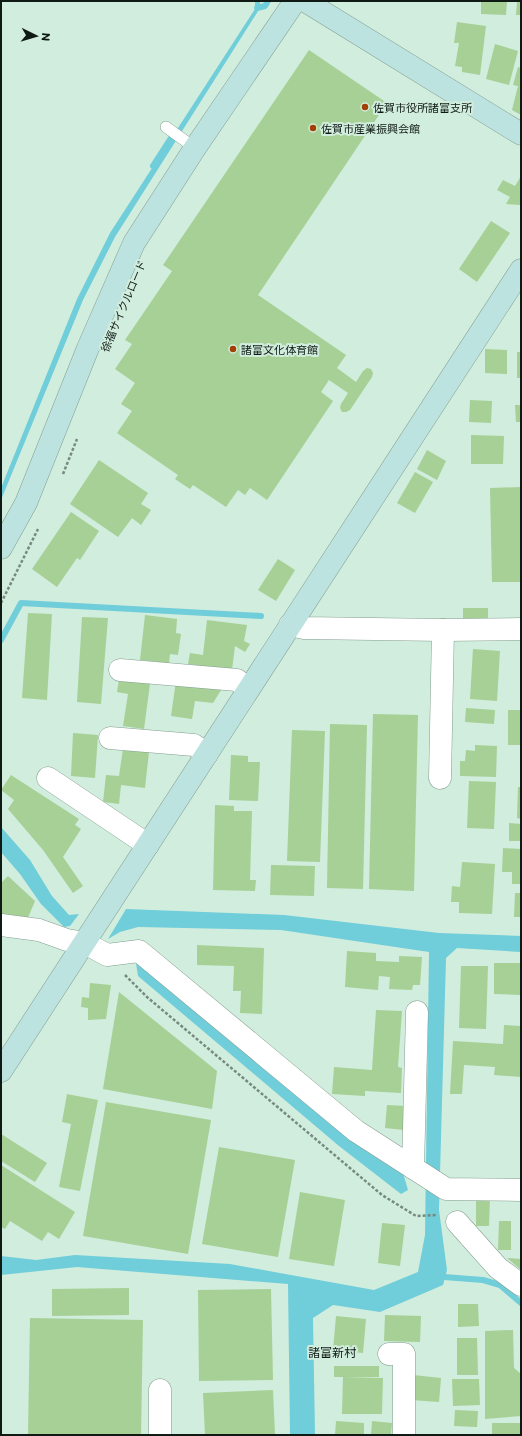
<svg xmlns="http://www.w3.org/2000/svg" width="522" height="1436" viewBox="0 0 522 1436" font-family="Commissioner,'Noto Sans JP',sans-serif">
<rect width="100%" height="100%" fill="#d1eddd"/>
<g fill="#70cdda">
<polygon points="255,1 260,1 260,8 115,237 83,300 1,500 1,488 77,299 110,233 255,9"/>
<polygon points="1,827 30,860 52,896 69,915 79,914 70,926 64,927 41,904 20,874 1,852"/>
<polygon points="126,909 284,915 439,933 521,936 521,952 457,948 446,958 439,1210 447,1270 443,1285 380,1312 333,1305 313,1318 315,1435 290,1435 288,1284 77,1267 1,1275 1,1256 36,1260 75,1255 230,1264 374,1290 418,1272 425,1235 429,952 281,930 138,927 120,932 108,939"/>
<polygon points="136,963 403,1173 408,1190 401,1194 339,1146 138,976"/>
</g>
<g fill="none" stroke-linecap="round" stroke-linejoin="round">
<g stroke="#70cdda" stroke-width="6">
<polyline points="257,8 265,6 268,1"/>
<polyline points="153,166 175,132"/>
<polyline points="1,640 21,603 261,616"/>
<polyline points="444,1277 483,1280 500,1285 521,1303"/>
</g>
</g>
<g fill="#a6d096">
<polygon points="481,1 507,1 506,15 481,14"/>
<polygon points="517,1 521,1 521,15 516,15"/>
<polygon points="457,22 486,26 480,75 462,72 462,67 455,66 459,43 454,43"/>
<polygon points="495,44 518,51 509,85 486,79"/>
<polygon points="309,50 387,103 258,295 346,355 337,368 356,382 363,371 367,368 371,369 373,373 372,377 350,410 346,412 342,412 340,408 341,404 348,393 329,380 321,392 333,401 267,500 250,488 245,495 238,490 226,507 193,485 190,489 175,479 178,475 117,433 132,411 121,404 135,383 115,369 132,344 125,340 172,271 163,265"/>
<polygon points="518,67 521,68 521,115 512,110 518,86 513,85"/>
<polygon points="521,176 521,205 506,204 510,197 497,190 503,180 515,186"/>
<polygon points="491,221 510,233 477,282 459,269"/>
<polygon points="485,349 507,350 507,374 485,373"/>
<rect x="517" y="352" width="4" height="26"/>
<polygon points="470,400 492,401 491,423 469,422"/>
<polygon points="515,405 521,405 521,422 516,422"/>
<polygon points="471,435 504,436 503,464 471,464"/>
<polygon points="427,450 446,461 437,480 417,469"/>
<polygon points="99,460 148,493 141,504 151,510 141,525 132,518 118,537 70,504"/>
<polygon points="415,472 433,482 415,513 397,503"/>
<polygon points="521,487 521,582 492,582 490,488"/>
<polygon points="71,512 99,531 80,560 77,558 57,587 32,569"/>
<polygon points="278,559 295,570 276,601 258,590"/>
<rect x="463" y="608" width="25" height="15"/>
<polygon points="28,613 52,614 47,700 22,698"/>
<polygon points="145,615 177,619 176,633 181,634 178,655 170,654 169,663 140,660"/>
<polygon points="82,617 108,618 101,704 77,702"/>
<polygon points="207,620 247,625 244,641 250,644 245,652 235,646 232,670 188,664 190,653 203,655"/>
<polygon points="473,649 500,651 497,701 470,699"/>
<polygon points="119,680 150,684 144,729 123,726 128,694 117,692"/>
<polygon points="176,681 223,687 213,703 195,701 192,719 171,716"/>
<polygon points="466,708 495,710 494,724 465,722"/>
<rect x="508" y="710" width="13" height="35"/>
<polygon points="373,714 418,715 414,891 369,889"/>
<polygon points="330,724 367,725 363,889 327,888"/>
<polygon points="292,730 325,731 320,862 287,861"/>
<polygon points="73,733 98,735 95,778 71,776"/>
<polygon points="475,745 497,746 496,777 460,776 460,761 465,761 466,750 475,751"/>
<polygon points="123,749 149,752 145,788 121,785 119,804 103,802 106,775 119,776"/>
<polygon points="231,755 248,756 248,762 260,762 258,801 229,800"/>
<polygon points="11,775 79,819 75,825 81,829 63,857 83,886 73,893 43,850 8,809 14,800 1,790"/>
<polygon points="469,781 496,782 494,829 467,828"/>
<polygon points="518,787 521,787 521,819 517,818"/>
<polygon points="215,805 234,806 234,811 252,811 250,880 256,880 255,891 213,890"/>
<polygon points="509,823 521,824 521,841 509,841"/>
<polygon points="503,848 521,849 521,884 512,884 512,872 502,872"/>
<polygon points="462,862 495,864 492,914 459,913 459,902 451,902 452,886 460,887"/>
<polygon points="271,865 315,866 314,896 270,895"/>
<polygon points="8,876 35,901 27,920 1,915 1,883"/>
<polygon points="515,893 521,893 521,917 514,917"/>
<polygon points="197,945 264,948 262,1014 240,1013 241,991 233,991 234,966 197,965"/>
<polygon points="347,951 376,953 376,961 399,962 399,956 422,957 420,985 413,985 412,990 389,989 390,977 379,976 378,990 345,987"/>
<polygon points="494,963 521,963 521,995 494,994"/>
<polygon points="461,966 488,966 486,1029 459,1028"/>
<polygon points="90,983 111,985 106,1019 88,1020 88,1008 81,1007 82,997 89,998"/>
<polygon points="119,992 217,1071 212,1109 103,1089"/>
<polygon points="376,1010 402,1011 398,1067 402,1068 401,1093 365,1091 365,1096 332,1094 334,1067 372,1070"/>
<polygon points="504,1025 521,1026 521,1077 494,1075 495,1067 464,1065 462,1094 450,1094 453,1041 503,1044"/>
<polygon points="67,1094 98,1100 80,1191 59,1187 71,1124 62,1122"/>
<polygon points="106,1102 211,1120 188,1254 83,1236"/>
<polygon points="387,1105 406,1106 404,1130 385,1128"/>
<polygon points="1,1134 47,1163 35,1182 1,1161"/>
<polygon points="219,1147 295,1160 278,1257 202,1244"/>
<polygon points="1,1165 75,1212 59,1239 48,1232 42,1241 10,1221 5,1229 1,1227"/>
<polygon points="300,1192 345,1200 334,1266 289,1259"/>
<polygon points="476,1197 490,1197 489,1226 476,1226"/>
<polygon points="499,1221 511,1221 511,1250 498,1250"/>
<polygon points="382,1223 405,1225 400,1266 378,1263"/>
<polygon points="507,1258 521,1259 521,1270"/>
<polygon points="129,1288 129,1315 52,1316 52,1289"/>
<polygon points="271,1289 273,1380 199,1381 198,1290"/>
<polygon points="458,1304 478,1304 479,1326 458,1327"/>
<polygon points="385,1315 421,1316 420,1342 384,1341"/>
<polygon points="336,1316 366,1319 363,1353 333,1350"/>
<polygon points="30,1318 143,1320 141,1435 28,1435"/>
<polygon points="513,1330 514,1368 521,1374 521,1416 485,1419 485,1331"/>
<polygon points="457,1338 477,1338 478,1375 457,1375"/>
<rect x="334" y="1366" width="45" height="11"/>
<polygon points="413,1375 441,1378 439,1402 411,1400"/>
<polygon points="343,1377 383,1378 382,1414 342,1414"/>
<polygon points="452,1379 479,1379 480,1405 453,1406"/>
<polygon points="273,1390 275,1435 205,1435 203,1393"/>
<polygon points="455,1410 478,1411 477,1427 454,1426"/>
<polygon points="336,1421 364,1423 364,1435 335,1435"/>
<polygon points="372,1421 392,1423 391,1435 371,1435"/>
<rect x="492" y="1423" width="29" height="12"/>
</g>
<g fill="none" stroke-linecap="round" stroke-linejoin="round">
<defs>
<polyline id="lane" points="166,127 195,148"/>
<g id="street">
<polyline points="290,625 304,628 443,630 521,629"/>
<polyline points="120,670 237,680 248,689"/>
<polyline points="110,738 194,745 207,754"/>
<polyline points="48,778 148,845"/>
<polyline points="440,778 443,630"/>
<polyline points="1,925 39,930 67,940 85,943 107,955 139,951 356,1131 446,1189 521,1190"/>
<polyline points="413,1168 417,1012"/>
<polyline points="457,1222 498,1268 521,1285"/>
<polyline points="389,1354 404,1354 404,1435"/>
<polyline points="160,1435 160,1390"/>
</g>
<g id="secondary">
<polyline points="305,1 521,134"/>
<polyline points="1,548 26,503 88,348 134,243 195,148 295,1"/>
<polyline points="1,1071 521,270"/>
</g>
</defs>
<use href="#lane" stroke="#849e90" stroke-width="12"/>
<use href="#street" stroke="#849e90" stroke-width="23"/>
<use href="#secondary" stroke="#849e90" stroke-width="23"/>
<g stroke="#768a7f" stroke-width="2.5" stroke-dasharray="3 2" stroke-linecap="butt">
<polyline points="63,474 77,439"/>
<polyline points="1,603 38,529"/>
<polyline points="125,975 147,997 382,1195 416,1216 437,1215"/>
</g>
<use href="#lane" stroke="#fff" stroke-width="11"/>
<use href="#street" stroke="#fff" stroke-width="22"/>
<use href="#secondary" stroke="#bce3df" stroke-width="22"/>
</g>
<g fill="#a23f03" stroke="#d1eddd" stroke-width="1.5">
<circle cx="365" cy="107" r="4"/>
<circle cx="313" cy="128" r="4"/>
<circle cx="233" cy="349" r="4"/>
</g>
<g text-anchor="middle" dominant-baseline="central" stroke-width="4" stroke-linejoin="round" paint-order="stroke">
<g font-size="11" fill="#101a15" stroke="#d1eddd" text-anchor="start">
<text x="373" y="107">佐賀市役所諸富支所</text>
<text x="321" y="128">佐賀市産業振興会館</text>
<text x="241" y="349">諸富文化体育館</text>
</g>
<g font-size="11" fill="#101a15" stroke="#d1eddd">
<text transform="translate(123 306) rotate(-67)">徐福サイクルロード</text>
</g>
<g font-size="12" fill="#101a15" stroke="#d1eddd">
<text x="332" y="1352">諸富新村</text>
</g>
</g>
<rect width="522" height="1436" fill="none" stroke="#101a15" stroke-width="4"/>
<g transform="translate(36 36) rotate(95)" stroke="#d1eddd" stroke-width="3" paint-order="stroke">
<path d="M0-3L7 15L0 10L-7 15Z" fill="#101a15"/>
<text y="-6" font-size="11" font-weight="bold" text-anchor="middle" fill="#101a15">N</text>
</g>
</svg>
